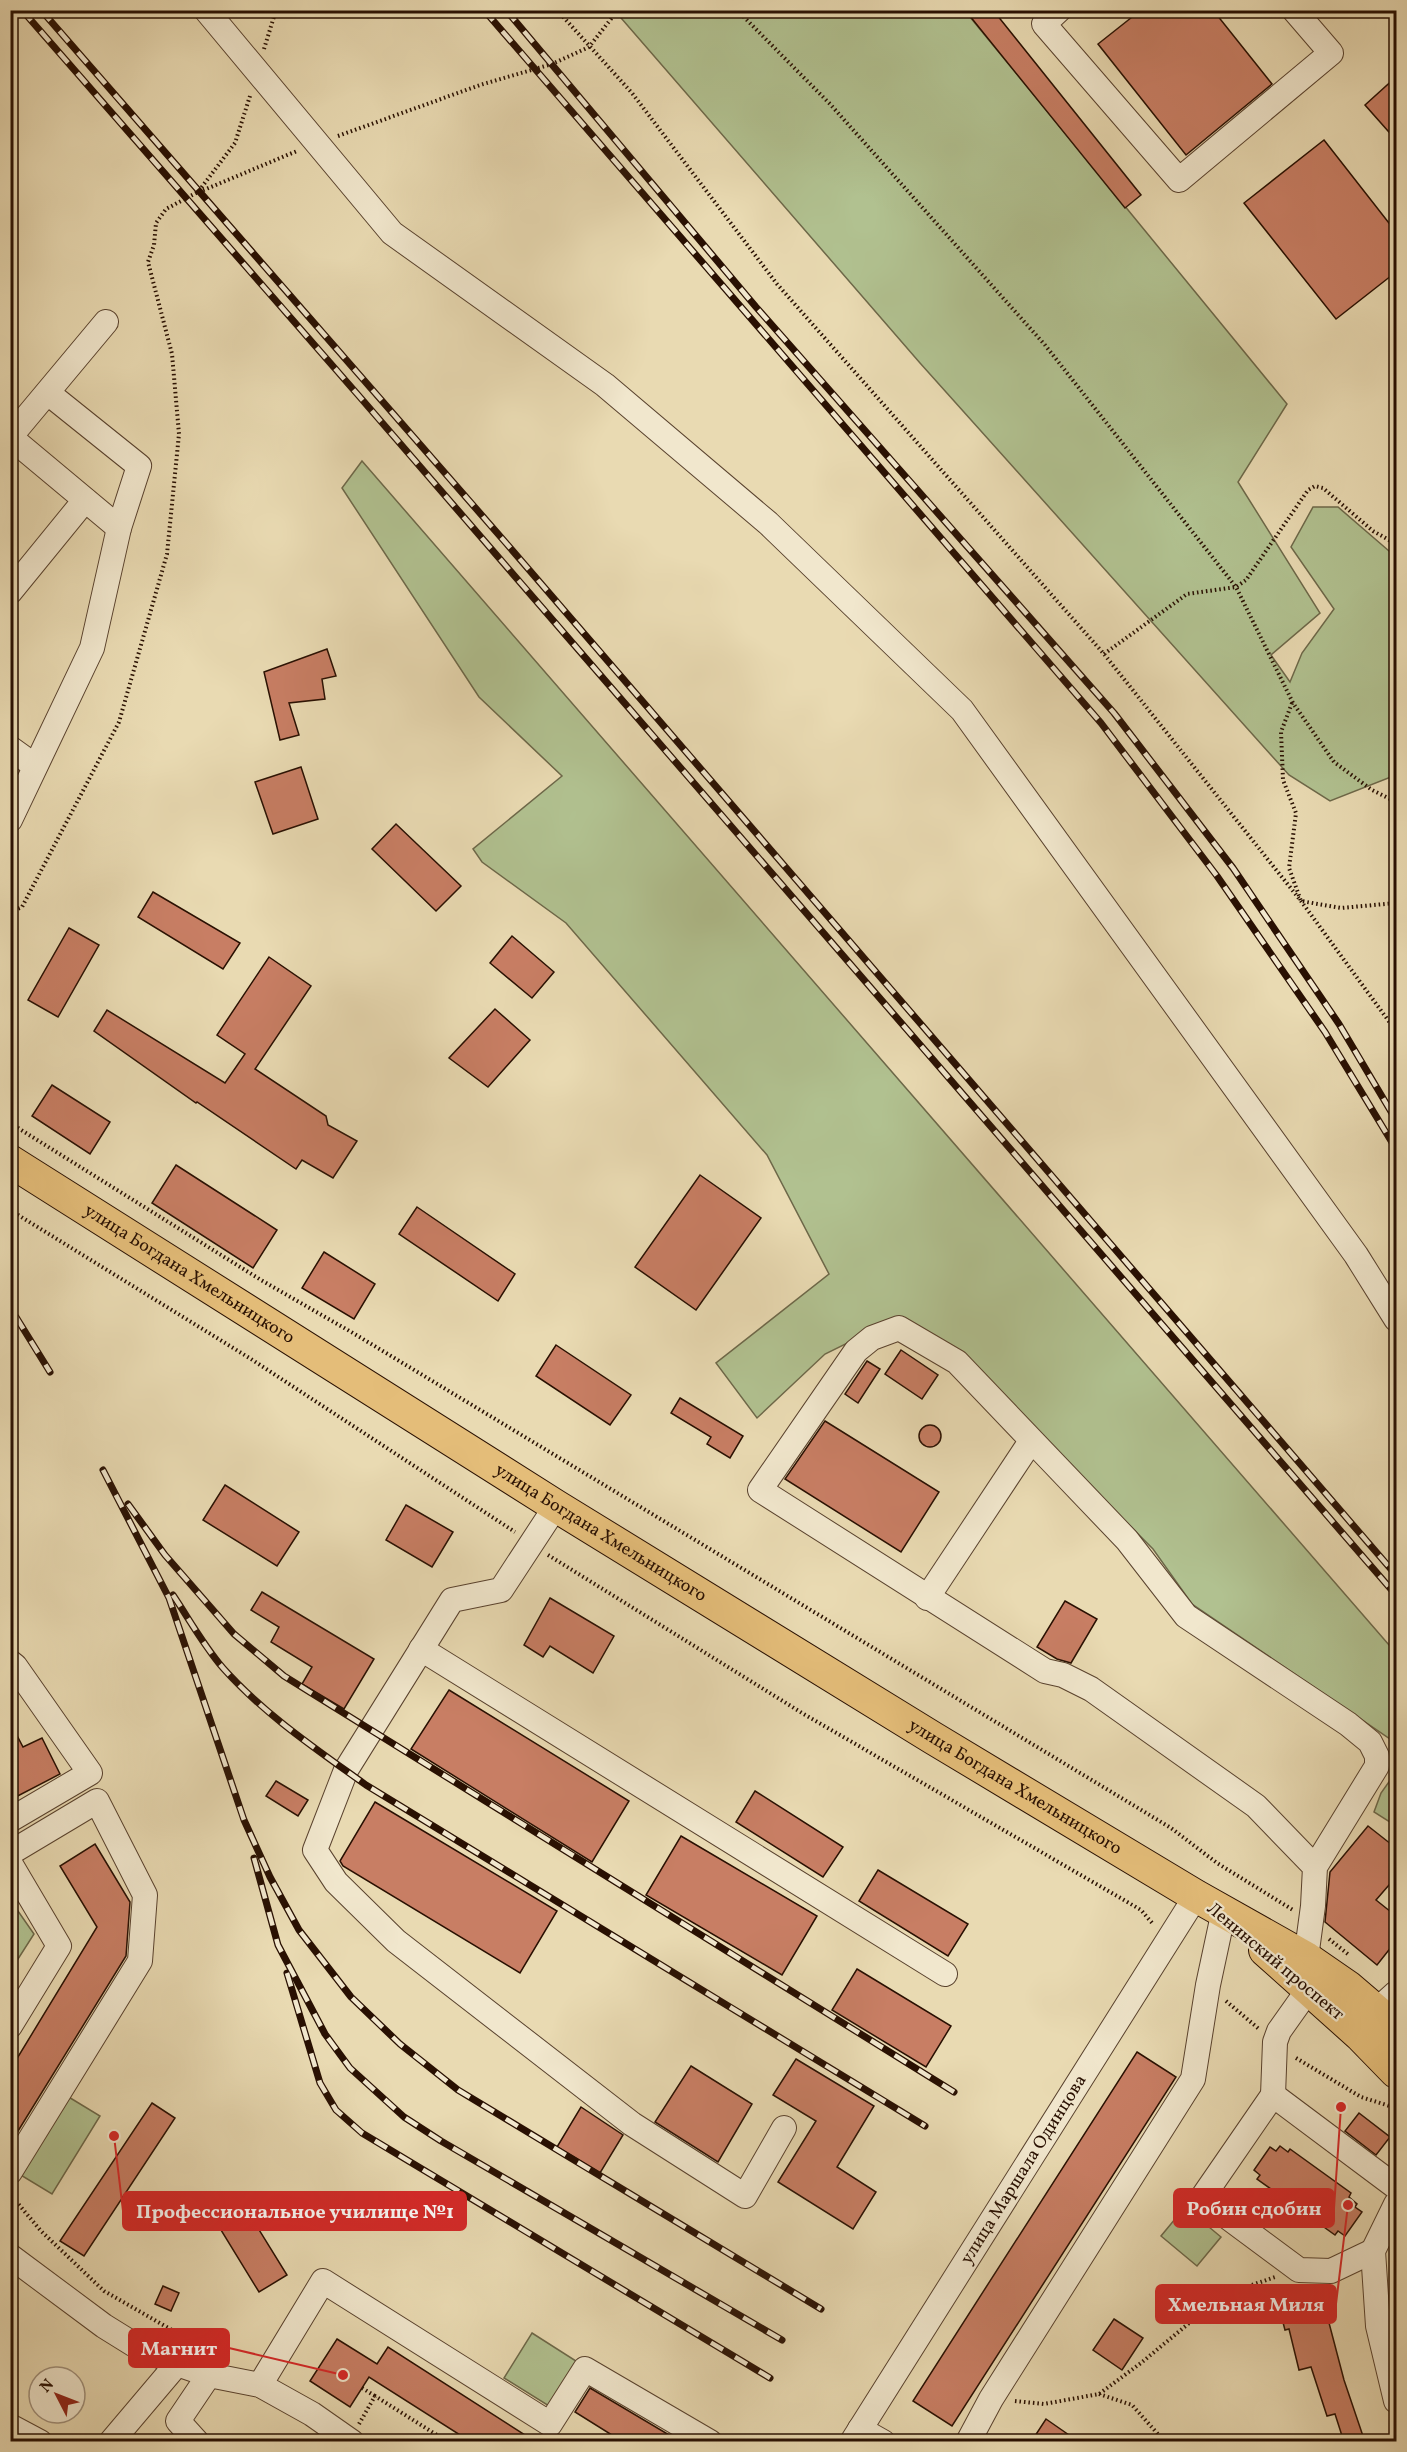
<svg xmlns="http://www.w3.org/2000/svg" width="1407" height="2452" viewBox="0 0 1407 2452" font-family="Vollkorn,serif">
<rect width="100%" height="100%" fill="#e9dab2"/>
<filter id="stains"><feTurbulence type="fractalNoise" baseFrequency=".00333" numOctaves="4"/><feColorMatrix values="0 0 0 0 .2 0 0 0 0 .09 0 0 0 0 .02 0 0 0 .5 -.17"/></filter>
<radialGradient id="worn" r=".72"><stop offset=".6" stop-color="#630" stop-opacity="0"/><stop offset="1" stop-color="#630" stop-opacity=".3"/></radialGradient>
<g fill="#b1c190" stroke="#6d6849" stroke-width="1.5">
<polygon points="615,11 965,11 1287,404 1238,482 1320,613 1271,655 1290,682 1302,653 1334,609 1291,547 1313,507 1338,507 1396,557 1396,775 1330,801 1289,775 920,363"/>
<polygon points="362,461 1396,1653 1396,1743 1192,1604 1153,1549 959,1354 896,1319 825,1354 757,1418 716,1363 829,1274 767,1155 566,923 482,862 473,849 562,776 479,697 342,488"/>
<polygon points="1396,1772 1396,1826 1374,1812 1381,1793"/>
<polygon points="11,1901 34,1934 11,1970 10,1970"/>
<polygon points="67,2096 100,2116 52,2194 19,2174"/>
<polygon points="1185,2207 1221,2237 1197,2266 1161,2236"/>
<polygon points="532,2333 576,2361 549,2406 504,2378"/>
</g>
<g fill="#c87e64" stroke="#291002" stroke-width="1.5">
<polygon points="965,10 993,10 1141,195 1125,208"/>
<polygon points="1141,10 1213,10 1272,84 1186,155 1098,44"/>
<polygon points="1396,77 1396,140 1365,105"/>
<polygon points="1324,140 1396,232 1396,272 1336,319 1244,203"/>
<polygon points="327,649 336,676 322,679 325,699 289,703 299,735 280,740 264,672"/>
<polygon points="301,767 318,819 273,834 255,782"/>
<polygon points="396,824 461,886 436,911 372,849"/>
<polygon points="153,892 240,943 223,969 138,917"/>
<polygon points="69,928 99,945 58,1017 28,1000"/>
<polygon points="512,936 554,972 532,998 490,963"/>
<polygon points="269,957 311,986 255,1069 326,1116 328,1125 357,1141 333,1178 302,1160 296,1169 197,1102 196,1103 94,1031 107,1010 225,1083 245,1054 217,1035"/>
<polygon points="495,1009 530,1040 488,1087 449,1058"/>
<polygon points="52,1085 110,1122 90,1154 32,1116"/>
<polygon points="176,1165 277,1230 253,1268 152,1203"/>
<polygon points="700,1175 761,1218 696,1310 635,1267"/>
<polygon points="417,1207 515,1274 498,1301 399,1234"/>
<polygon points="324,1252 375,1284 354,1319 302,1288"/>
<polygon points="556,1345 631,1395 610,1425 536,1376"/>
<polygon points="901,1350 938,1375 922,1399 885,1374"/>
<polygon points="867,1361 880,1369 858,1403 845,1394"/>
<polygon points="680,1398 743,1436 730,1458 707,1444 711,1437 671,1413"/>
<polygon points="825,1421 939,1492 901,1552 785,1479"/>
<circle cx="930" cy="1436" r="11"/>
<polygon points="225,1485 299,1532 277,1566 203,1520"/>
<polygon points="406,1505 453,1532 432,1567 386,1540"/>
<polygon points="262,1592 374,1659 344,1709 302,1684 312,1667 271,1642 279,1627 251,1610"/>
<polygon points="550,1598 614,1636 593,1673 550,1646 543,1657 524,1645"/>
<polygon points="1065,1601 1097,1619 1071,1663 1057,1659 1037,1647"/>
<polygon points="449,1690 629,1801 592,1862 411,1749"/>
<polygon points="10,1722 23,1747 42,1738 60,1774 10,1800"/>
<polygon points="276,1781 308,1800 298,1816 266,1796"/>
<polygon points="755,1791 843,1847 823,1877 736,1822"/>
<polygon points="375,1802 557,1911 520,1973 343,1866 340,1861"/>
<polygon points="1368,1826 1396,1848 1396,1877 1376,1900 1396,1916 1396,1941 1377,1965 1325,1922 1330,1872"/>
<polygon points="681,1836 817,1916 782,1975 646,1895"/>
<polygon points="95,1844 130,1902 126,1956 10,2144 10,2070 97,1927 60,1866"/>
<polygon points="878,1870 968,1924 948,1956 859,1901"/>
<polygon points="857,1969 951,2026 926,2067 832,2010"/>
<polygon points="1137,2052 1176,2077 952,2426 913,2401"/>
<polygon points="796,2059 874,2106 837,2167 876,2192 853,2229 778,2182 816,2121 773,2095"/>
<polygon points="691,2066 752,2104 718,2162 655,2122"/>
<polygon points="152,2103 175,2118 84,2256 60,2241"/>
<polygon points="581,2107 623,2135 600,2173 557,2147"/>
<polygon points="1359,2113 1390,2137 1376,2155 1345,2131"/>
<polygon points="1280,2146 1288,2152 1290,2149 1351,2193 1349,2197 1357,2204 1355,2207 1362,2212 1345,2236 1338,2231 1335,2235 1257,2179 1260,2175 1254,2170 1270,2147 1276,2151"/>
<polygon points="240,2199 287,2275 259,2292 213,2217"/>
<polygon points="163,2286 179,2293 171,2311 155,2304"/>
<polygon points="1323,2300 1344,2380 1365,2442 1344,2442 1335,2414 1327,2416 1311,2367 1299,2370 1289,2329 1285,2330 1280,2311"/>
<polygon points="1114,2319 1143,2338 1122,2370 1093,2350"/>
<polygon points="337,2339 377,2364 388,2347 536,2442 471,2442 369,2377 350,2407 310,2381"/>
<polygon points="590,2388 681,2442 623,2442 575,2412"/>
<polygon points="1046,2419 1079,2442 1031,2442"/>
</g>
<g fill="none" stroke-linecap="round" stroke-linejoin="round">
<defs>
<g id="minor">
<polyline points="206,10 392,233 605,385 768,523 962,710 1356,1255 1396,1319"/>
<polyline points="1059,10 1044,24 1179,180 1331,53 1294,10"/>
<polyline points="10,437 106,322"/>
<polyline points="10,437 119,528"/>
<polyline points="10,592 85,500"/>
<polyline points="10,748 35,766"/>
<polyline points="10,820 92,648 119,528 139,466 48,393"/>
<polyline points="556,1506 501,1590 452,1600 346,1770 315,1850 336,1882 396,1941 632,2124 745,2196 784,2128"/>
<polyline points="927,1598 1031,1441"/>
<polyline points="421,1649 945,1974"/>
<polyline points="10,1662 15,1666 90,1773 10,1820"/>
<polyline points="10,1853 97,1801 145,1895 140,1961 10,2172"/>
<polyline points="10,1863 59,1946 10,2026"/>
<polyline points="1306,1958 1313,1906 1315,1867 1256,1806 1091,1689 1063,1675 1045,1671 760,1490 856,1351 872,1338 899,1328 957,1362 1127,1540 1186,1616 1348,1724 1370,1742 1377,1756 1377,1766 1315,1867"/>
<polyline points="1376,2011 1396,1993"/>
<polyline points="1273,2095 1275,2042 1279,2031 1318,1976"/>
<polyline points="1396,2204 1373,2251 1378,2326 1396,2401"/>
<polyline points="1373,2251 1331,2271 1299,2270 1202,2198 1273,2095 1396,2187"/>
<polyline points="10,2256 104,2326 133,2344 177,2364 209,2375 260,2385 312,2414 352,2442"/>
<polyline points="260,2385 323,2281 550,2424 585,2369 710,2442"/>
<polyline points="10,2426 40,2442"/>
<polyline points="860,2429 883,2442"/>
<polyline points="111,2442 177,2364"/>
<polyline points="197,2442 178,2421 209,2375"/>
<path id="s1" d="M 852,2442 L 1196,1896"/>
<polyline points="968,2442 991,2399 1193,2079 1208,1985 1223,1915"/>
</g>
<g id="major">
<path id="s2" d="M 10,1161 L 556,1506 L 933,1738 L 1196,1896 L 1306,1958 L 1348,1987 L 1396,2028"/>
<polyline points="1265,1950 1360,2035 1396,2072"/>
</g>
</defs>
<use href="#minor" stroke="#59422e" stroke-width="26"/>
<use href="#major" stroke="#291002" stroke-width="34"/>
<g stroke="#291002" stroke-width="4" stroke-dasharray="1.5 3" stroke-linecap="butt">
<polyline points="557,10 632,93 777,284 1104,654 1301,901 1396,1031"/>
<polyline points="737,10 830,104 1045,345 1236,587 1293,703 1334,762 1372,790 1396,802"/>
<polyline points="264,49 276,10"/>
<polyline points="338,136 480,85 552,64 589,47 618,10"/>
<polyline points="199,192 297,151"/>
<polyline points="1104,654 1187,594 1236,587 1246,580 1308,490 1315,486 1323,488 1373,531 1396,544"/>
<polyline points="1292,703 1281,732 1283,780 1296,813 1289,868 1301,901 1341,908 1396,903"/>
<polyline points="10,912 22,907 119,722 167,554 179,434 172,354 148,262 154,245 156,223 166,209 198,192 235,143 250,96"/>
<polyline points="10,1123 261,1280 353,1333 1171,1828 1217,1863 1293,1910"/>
<polyline points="10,1210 251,1359 515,1532"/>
<polyline points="548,1555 802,1713 1141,1910 1153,1924"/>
<polyline points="1329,1939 1349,1955"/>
<polyline points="1226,2001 1259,2029"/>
<polyline points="1296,2058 1361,2097 1396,2108"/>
<polyline points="10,2194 41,2231 104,2291 205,2349"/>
<polyline points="362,2388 375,2396"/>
<polyline points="1099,2394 1132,2405 1165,2442"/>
<polyline points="1015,2401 1044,2404 1099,2394 1141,2363 1223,2295 1275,2277"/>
<polyline points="359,2424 375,2396 448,2442"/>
</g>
<use href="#minor" stroke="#f1e7cd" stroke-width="24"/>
<use href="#major" stroke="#e4bd79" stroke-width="32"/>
<defs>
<g id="rail">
<polyline points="22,10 359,396 1396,1595"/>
<polyline points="41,10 506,543 1396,1575"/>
<polyline points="484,10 1101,723 1217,876 1325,1032 1396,1149"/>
<polyline points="506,10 756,307 1114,713 1233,868 1339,1024 1396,1120"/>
<polyline points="16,1317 50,1372"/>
<polyline points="103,1470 169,1598 244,1820 270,1877 299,1930 351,1997 400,2044 458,2090 821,2309"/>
<polyline points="128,1504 165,1555 234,1634 284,1676 954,2092"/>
<path d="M 173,1595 C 189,1619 204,1646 223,1668 C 264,1714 316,1749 366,1785 L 925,2126"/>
<polyline points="254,1858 278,1945 325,2034 350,2068 404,2117 441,2141 782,2340"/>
<polyline points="287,1973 320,2083 336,2110 362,2133 770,2378"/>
</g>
</defs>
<use href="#rail" stroke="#291002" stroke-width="7"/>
<use href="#rail" stroke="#f1e7cd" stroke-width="4.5" stroke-dasharray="14" stroke-linecap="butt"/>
</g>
<g text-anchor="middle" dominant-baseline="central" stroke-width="4.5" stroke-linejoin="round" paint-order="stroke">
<g font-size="18" fill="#291002" stroke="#f1e7cd">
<text stroke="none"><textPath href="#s2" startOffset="212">улица Богдана Хмельницкого</textPath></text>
<text stroke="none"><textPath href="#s2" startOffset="698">улица Богдана Хмельницкого</textPath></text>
<text stroke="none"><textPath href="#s2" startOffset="1184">улица Богдана Хмельницкого</textPath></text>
<text transform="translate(1275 1962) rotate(40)">Ленинский проспект</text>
<text stroke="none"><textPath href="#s1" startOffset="322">улица Маршала Одинцова</textPath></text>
</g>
</g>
<path fill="none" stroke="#d62828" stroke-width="2" d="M1341 2107L1334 2208M114 2136L123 2211M1348 2205L1336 2304M343 2375L229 2348"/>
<g fill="#d62828" stroke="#f1e7cd" stroke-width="2">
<circle cx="1341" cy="2107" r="6"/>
<circle cx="114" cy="2136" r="6"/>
<circle cx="1348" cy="2205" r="6"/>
<circle cx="343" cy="2375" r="6"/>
</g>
<g fill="#d62828" stroke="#d62828" stroke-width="2">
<rect x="1174" y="2189" width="160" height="38" rx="6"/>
<rect x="123" y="2192" width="343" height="38" rx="6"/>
<rect x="1156" y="2285" width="180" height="38" rx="6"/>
<rect x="129" y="2329" width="100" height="38" rx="6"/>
</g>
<g font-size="20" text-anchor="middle" font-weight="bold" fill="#fff">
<text x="1254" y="2215">Робин сдобин</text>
<text x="295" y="2218">Профессиональное училище №1</text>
<text x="1246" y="2311">Хмельная Миля</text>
<text x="179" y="2355">Магнит</text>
</g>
<rect width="1407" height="2452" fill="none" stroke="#e9dab2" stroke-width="36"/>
<rect x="12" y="12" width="1383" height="2428" fill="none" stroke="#291002" stroke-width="3"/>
<rect x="18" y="18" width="1371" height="2416" fill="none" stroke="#291002" stroke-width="1.5"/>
<g transform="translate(57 2395) rotate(312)"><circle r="28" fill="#f1e7cd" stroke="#a1917c" stroke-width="1.5"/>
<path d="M0-4.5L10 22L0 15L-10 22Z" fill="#8f2418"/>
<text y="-9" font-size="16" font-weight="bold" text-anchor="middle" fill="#291002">N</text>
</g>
<rect width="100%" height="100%" filter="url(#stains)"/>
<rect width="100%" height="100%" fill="url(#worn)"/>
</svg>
